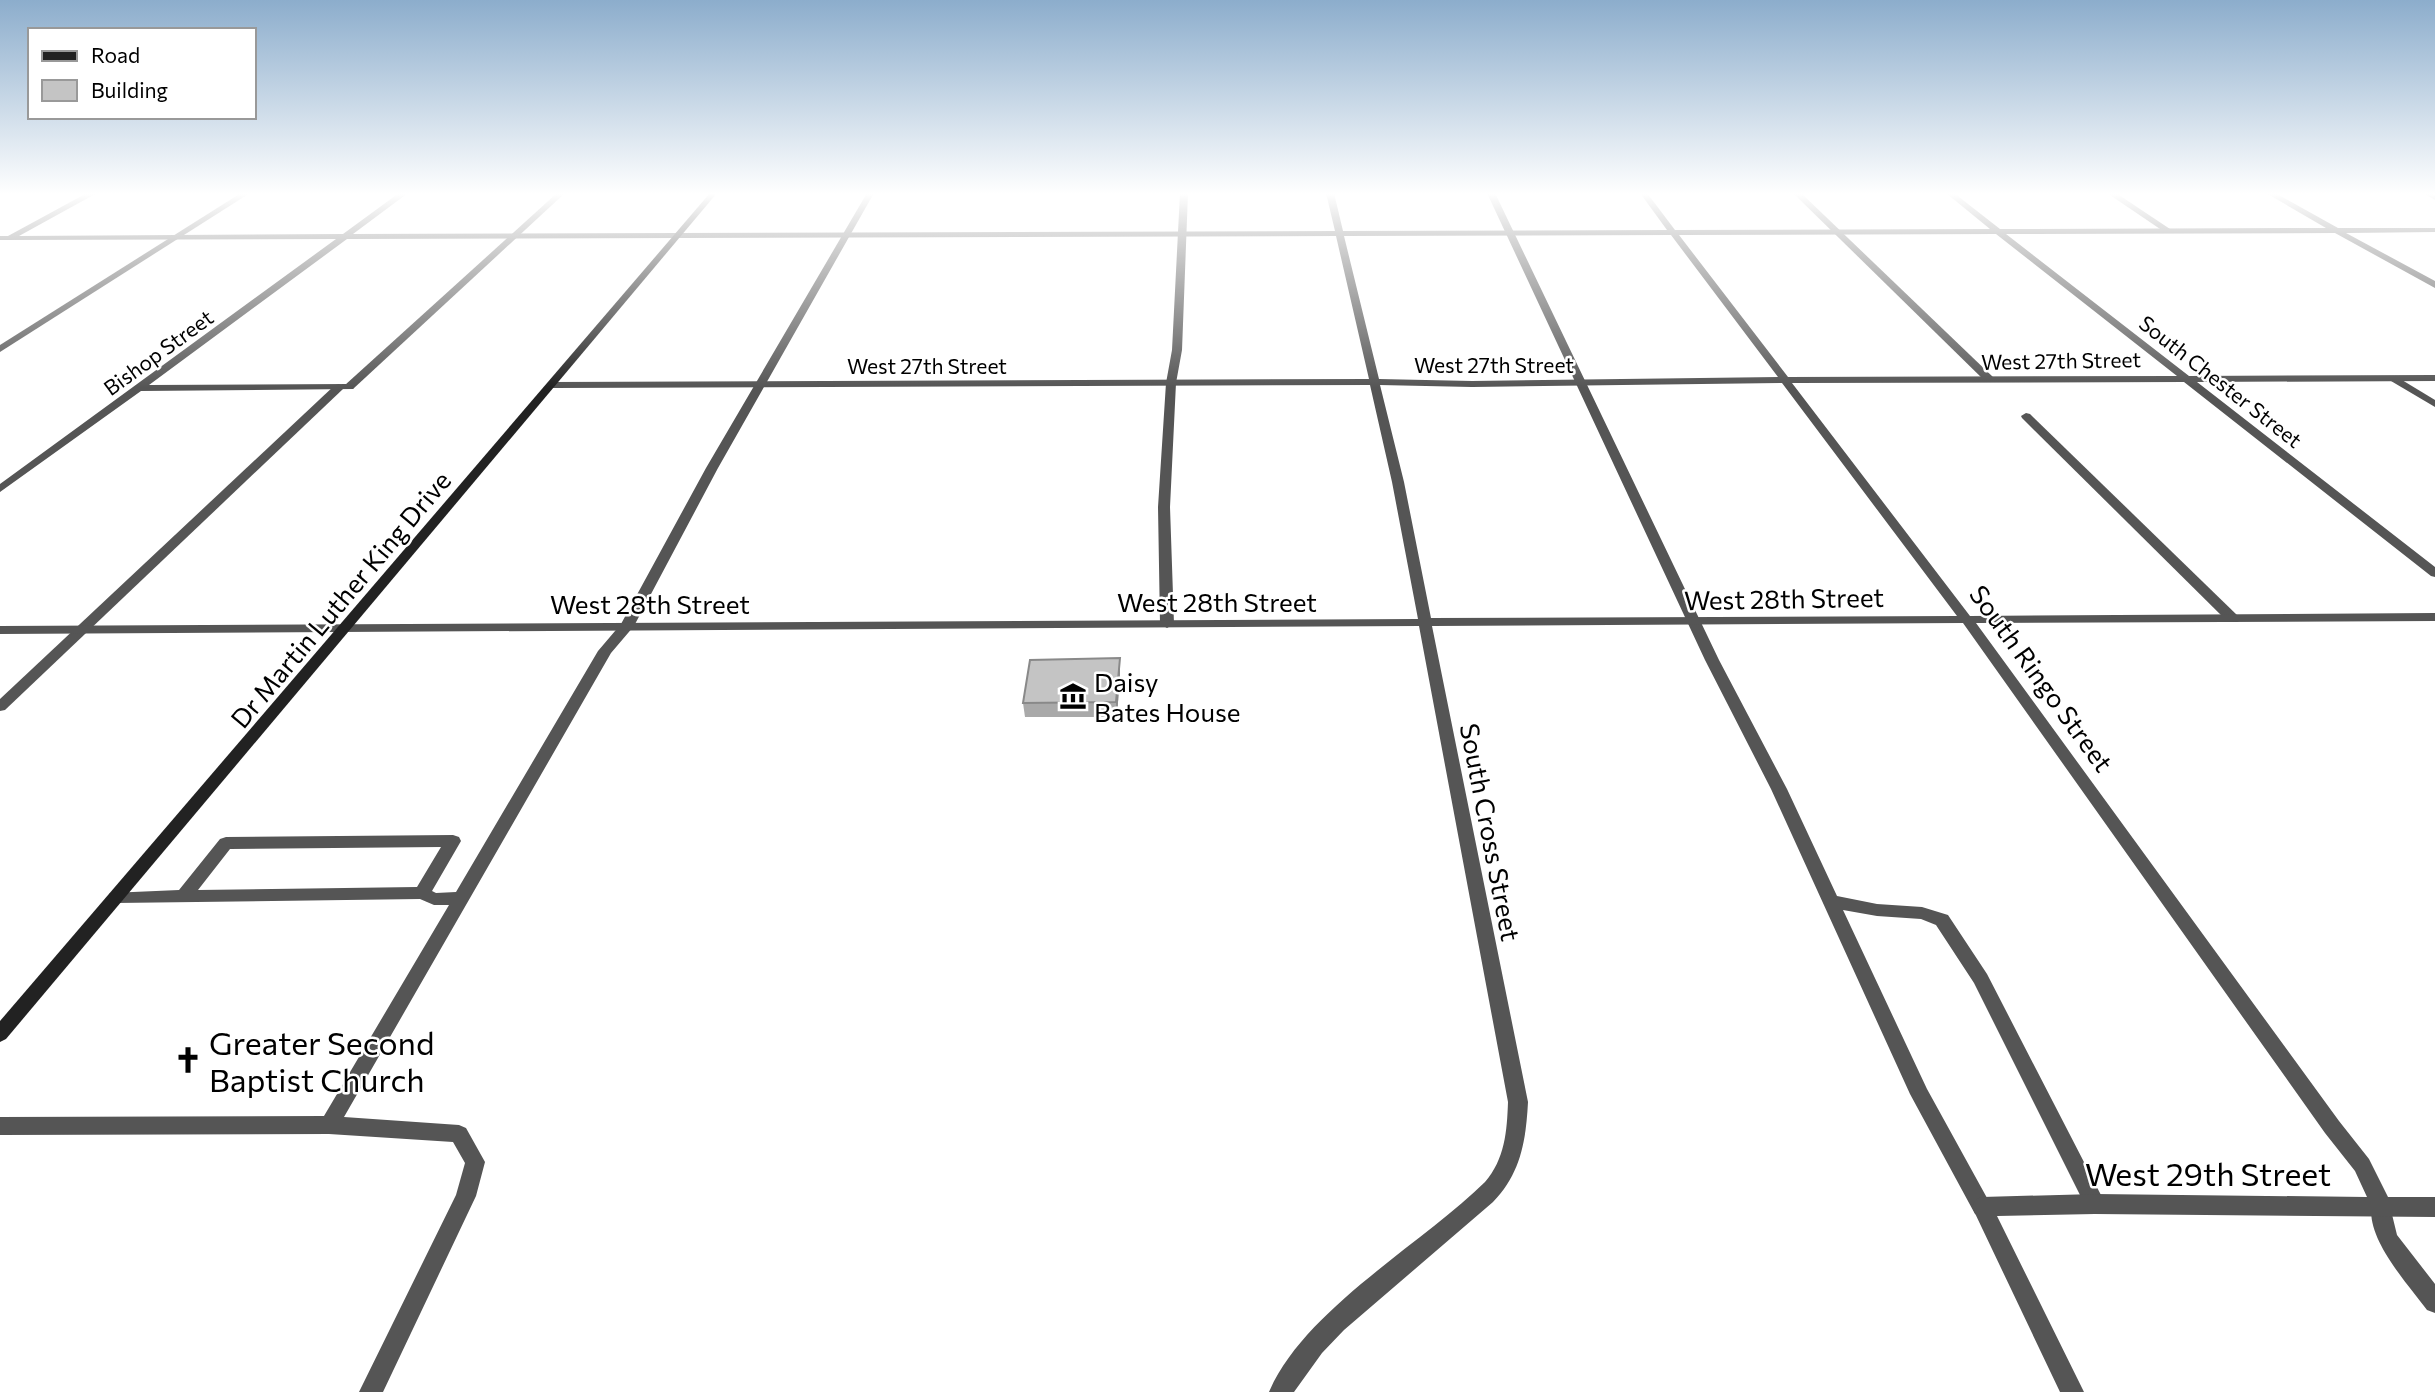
<svg xmlns="http://www.w3.org/2000/svg" width="2435" height="1392" viewBox="0 0 2435 1392" font-family="Commissioner,sans-serif">
<rect width="100%" height="100%" fill="#fff"/>
<g fill="none" stroke-linecap="round" stroke-linejoin="round">
<g fill="#555" fill-rule="evenodd">
<polygon points="241,193 250,193 0,352 0,345"/>
<polygon points="557,193 565,193 353,389 345,389 345,385"/>
<path d="M 867,193 L 874,193 L 718,468 L 634,626 L 611,653 L 344,1117 L 459,1125 L 466,1128 L 485,1162 L 476,1196 L 383,1392 L 359,1392 L 456,1195 L 465,1163 L 453,1142 L 329,1134 L 0,1135 L 0,1117 L 324,1116 L 449,905 L 434,905 L 420,899 L 116,903 L 110,901 L 108,897 L 110,893 L 179,890 L 220,839 L 226,837 L 453,835 L 459,837 L 461,841 L 432,891 L 436,893 L 456,892 L 598,651 L 621,624 L 706,468 ZM 441,847 L 417,887 L 198,890 L 230,849 Z"/>
<polygon points="1180,193 1188,193 1182,350 1176,383 1170,507 1174,624 1167,628 1160,624 1158,507 1166,383 1172,350"/>
<polygon points="1487,193 1495,193 1719,660 1787,789 1837,896 1877,904 1922,907 1948,915 1987,974 2102,1197 2105,1204 2102,1211 2095,1214 2088,1211 1974,983 1936,925 1921,919 1877,916 1843,910 1927,1089 1992,1207 1989,1214 1982,1217 1975,1214 1910,1094 1771,789 1705,660"/>
<polygon points="1793,193 1801,193 1994,378 1994,382 1986,382"/>
<polygon points="2107,193 2116,193 2173,231 2166,233"/>
<polygon points="2423,193 2435,195 2435,200"/>
<polygon points="2391,377 2397,377 2435,400 2435,407 2391,381"/>
<polygon points="339,384 344,387 343,389 5,710 0,711 0,699 335,385"/>
<polygon points="2026,413 2030,414 2238,616 2240,619 2238,622 2228,622 2022,418 2021,416"/>
<path d="M 2381,1195 L 2388,1198 L 2397,1235 L 2435,1284 L 2435,1313 L 2427,1310 C 2408,1284 2359,1232 2374,1198 Z"/>
</g>
<path fill="#555" fill-rule="evenodd" d="M 87,193 L 97,193 L 19,236 L 343,234 L 399,193 L 408,193 L 353,234 L 1335,231 L 1326,193 L 1334,193 L 1343,231 L 1667,230 L 1640,193 L 1647,193 L 1675,230 L 1990,229 L 1946,193 L 1954,193 L 2000,229 L 2326,228 L 2266,193 L 2275,193 L 2338,228 L 2435,228 L 2435,232 L 2346,233 L 2435,281 L 2435,288 L 2335,233 L 2006,234 L 2189,376 L 2435,375 L 2435,381 L 2197,382 L 2435,567 L 2435,577 L 2431,576 L 2184,382 L 1792,383 L 1970,616 L 2435,613 L 2435,621 L 1976,623 L 2339,1121 L 2369,1159 L 2388,1197 L 2435,1197 L 2435,1217 L 2095,1214 L 1997,1216 L 2084,1392 L 2060,1392 L 1972,1207 L 1975,1200 L 1982,1197 L 2095,1194 L 2367,1197 L 2355,1171 L 2325,1133 L 1963,623 L 1432,626 L 1528,1102 C 1526,1140 1521,1173 1493,1202 L 1344,1330 L 1322,1353 L 1294,1392 L 1269,1392 C 1304,1310 1422,1244 1485,1182 C 1505,1159 1507,1131 1508,1102 L 1419,626 L 0,634 L 0,626 L 1418,619 L 1392,482 L 1370,385 L 553,388 L 548,385 L 553,382 L 1369,379 L 1336,236 L 347,239 L 149,385 L 349,384 L 354,387 L 353,389 L 141,391 L 0,492 L 0,484 L 336,239 L 0,240 L 0,236 L 8,236 ZM 1996,234 L 2177,376 L 1788,377 L 1679,235 ZM 1671,235 L 1778,377 L 1472,381 L 1379,379 L 1344,236 ZM 1782,383 L 1957,616 L 1431,618 L 1404,482 L 1380,385 L 1472,387 Z"/>
<polygon fill="#222" fill-rule="evenodd" points="710,193 717,193 6,1039 0,1042 0,1021"/>
</g>
<polygon fill="#a9a9a9" points="1120,658 1120,673 1117,717 1025,717 1023,703"/>
<polygon fill="#898989" points="1120,658 1120,673 1117,717 1116,702"/>
<polygon fill="#c4c4c4" stroke="#898989" stroke-width="2" points="1120,658 1116,702 1023,703 1030,660"/>
<linearGradient id="sky" x2="0" y2="1"><stop stop-color="#8cadcc"/><stop offset="0.5" stop-color="#fff"/><stop offset="1" stop-color="#fff" stop-opacity="0"/></linearGradient>
<rect width="2435" height="388" fill="url(#sky)"/>
<defs>
<symbol id="museum-bare" viewBox="-9 -9 18 18"><path d="M0-6L6-3V-2H-6V-3ZM-5-1h2V3h-2ZM-1-1h2V3h-2ZM3-1h2V3H3ZM-6 4H6V6H-6Z" fill="#000" stroke="#fff" stroke-width="2.5" paint-order="stroke"/></symbol>
<symbol id="church-bare" viewBox="-9 -9 18 18"><path d="M-1.2-6h2.4v3.5h3.3v2.4h-3.3V6h-2.4V-.1h-3.3v-2.4h3.3Z" fill="#000" stroke="#fff" stroke-width="2.5" paint-order="stroke"/></symbol>
</defs>
<g fill-rule="evenodd">
<use href="#museum-bare" x="1054" y="677" width="38" height="38"/>
<use href="#church-bare" x="169" y="1041" width="38" height="38"/>
</g>
<g text-anchor="middle" dominant-baseline="central" stroke-width="5" stroke-linejoin="round" paint-order="stroke">
<g font-size="21" fill="#000" stroke="#fff">
<text transform="translate(158 352) rotate(-36)">Bishop Street</text>
<text transform="translate(2061 360) rotate(-1)">West 27th Street</text>
<text x="1494" y="364">West 27th Street</text>
<text x="927" y="365">West 27th Street</text>
<text transform="translate(2221 381) rotate(38)">South Chester Street</text>
</g>
<g font-size="26" fill="#000" stroke="#fff">
<text transform="translate(1784 598) rotate(-1)">West 28th Street</text>
<text transform="translate(340 599) rotate(-50)">Dr Martin Luther King Drive</text>
<text x="1217" y="601">West 28th Street</text>
<text x="650" y="603">West 28th Street</text>
<text transform="translate(2042 678) rotate(54)">South Ringo Street</text>
<text transform="translate(1491 832) rotate(79)">South Cross Street</text>
</g>
<g font-size="26" fill="#000" stroke="#fff" text-anchor="start">
<text x="1094" y="681">Daisy<tspan x="1094" dy="30">Bates House</tspan></text>
</g>
<g font-size="32" fill="#000" stroke="#fff" text-anchor="start">
<text x="209" y="1042">Greater Second<tspan x="209" dy="37">Baptist Church</tspan></text>
</g>
<g font-size="32" fill="#000" stroke="#fff">
<text x="2208" y="1173">West 29th Street</text>
</g>
</g>
<rect x="28" y="28" width="228" height="91" fill="#ffffff" stroke="#999999" stroke-width="2"/>
<rect x="42" y="51" width="35" height="10" fill="#222222" stroke="#999999" stroke-width="2"/>
<text x="91" y="63" font-size="21" fill="#000000">Road</text>
<rect x="42" y="80" width="35" height="21" fill="#c4c4c4" stroke="#999999" stroke-width="2"/>
<text x="91" y="98" font-size="21" fill="#000000">Building</text>
</svg>
